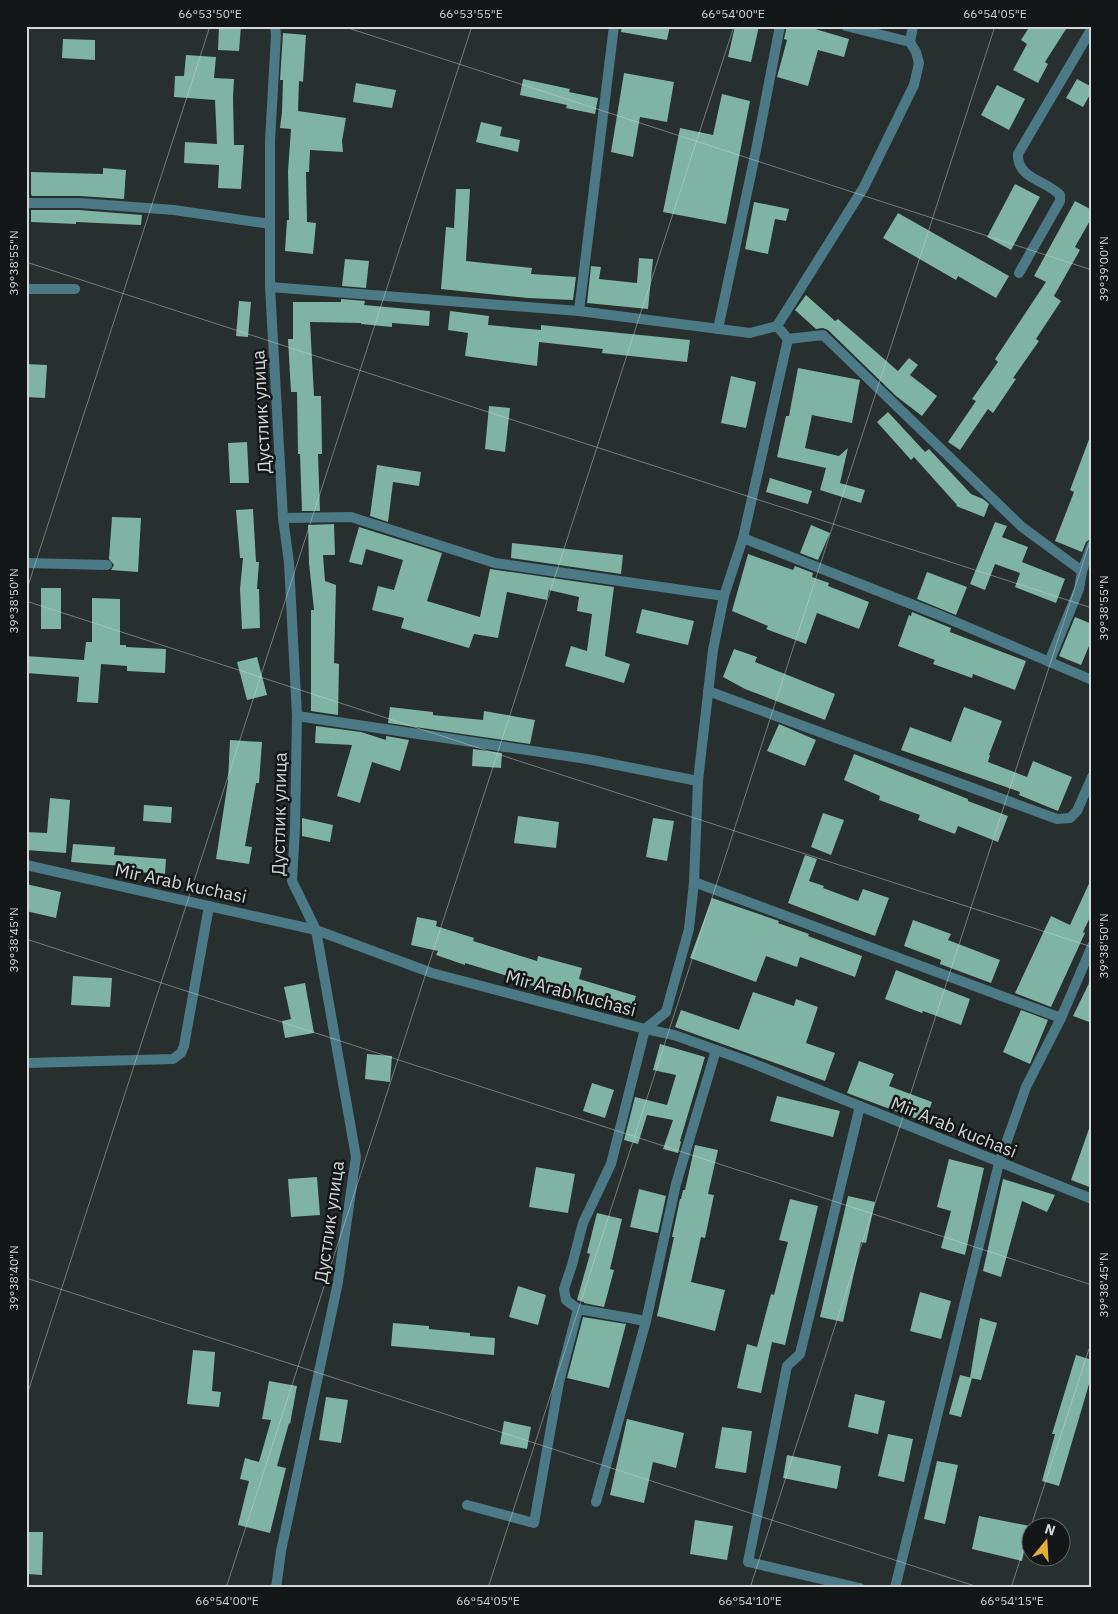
<svg xmlns="http://www.w3.org/2000/svg" width="1118" height="1614" viewBox="0 0 1118 1614" font-family="'IBM Plex Sans',sans-serif">
<rect width="100%" height="100%" fill="#282f2f"/>
<g fill="#7fb3a3">
<polygon points="219,26 241,26 239,51 218,50"/>
<polygon points="622,26 670,26 667,40 621,32"/>
<polygon points="735,26 759,26 751,62 728,57"/>
<polygon points="787,26 805,26 849,39 844,57 818,50 808,86 777,77 787,40 784,39"/>
<polygon points="1030,26 1068,26 1045,62 1048,64 1038,83 1013,70 1027,44 1021,40"/>
<polygon points="283,33 306,35 303,82 299,81 298,111 346,118 342,141 343,152 310,150 309,172 306,172 307,222 316,223 313,254 285,251 287,220 289,220 288,171 291,129 280,128 282,112 283,80 280,80"/>
<polygon points="63,39 95,40 95,60 62,58"/>
<polygon points="186,55 216,57 214,78 234,79 233,98 234,145 244,145 241,189 218,188 219,165 184,163 185,142 217,144 215,100 174,97 175,76 184,76"/>
<polygon points="624,73 674,82 667,122 640,117 633,157 611,152"/>
<polygon points="523,79 570,89 569,92 598,98 595,114 566,108 567,105 520,95"/>
<polygon points="1077,79 1092,87 1092,91 1083,107 1066,98"/>
<polygon points="356,83 396,90 392,108 353,102"/>
<polygon points="997,85 1025,99 1009,130 981,115"/>
<polygon points="722,94 750,101 726,224 663,212 680,128 713,135"/>
<polygon points="481,122 502,127 500,136 520,140 518,152 476,142"/>
<polygon points="103,168 126,170 124,199 80,196 32,196 31,194 31,172 103,174"/>
<polygon points="1015,184 1040,197 1011,250 987,237"/>
<polygon points="456,189 470,189 466,261 532,268 531,274 576,277 573,300 528,298 441,289 446,227 454,228"/>
<polygon points="1075,201 1092,210 1092,217 1075,247 1080,250 1054,296 1061,301 1036,339 1039,341 1013,378 1016,379 993,413 988,409 960,450 948,442 976,401 972,399 998,362 995,359 1046,282 1034,276"/>
<polygon points="754,202 789,209 786,221 775,219 768,254 745,249"/>
<polygon points="31,210 79,210 142,215 141,225 76,222 76,224 31,222"/>
<polygon points="898,213 1009,276 996,298 958,276 956,280 883,238"/>
<polygon points="639,258 653,259 648,309 587,303 591,266 601,267 599,279 637,283"/>
<polygon points="345,259 369,261 366,288 342,286"/>
<polygon points="806,295 835,321 838,319 898,371 909,358 918,365 910,375 937,396 922,416 896,396 828,330 823,328 816,329 795,310"/>
<polygon points="341,299 365,301 364,305 430,311 429,326 392,323 392,327 361,324 361,323 310,322 314,396 321,396 322,454 318,454 320,511 302,511 300,454 298,454 297,392 291,392 288,339 293,339 293,302 341,302"/>
<polygon points="239,301 251,302 248,337 236,336"/>
<polygon points="450,311 489,316 488,325 541,330 541,325 690,340 687,362 602,353 603,349 539,342 537,366 465,356 468,333 448,330"/>
<polygon points="26,364 47,365 45,398 26,397"/>
<polygon points="798,368 860,380 852,423 812,415 805,448 839,456 848,448 840,483 865,490 861,503 820,490 826,468 777,457 786,416 789,416"/>
<polygon points="731,376 756,382 746,428 721,423"/>
<polygon points="489,406 510,408 505,452 485,449"/>
<polygon points="888,412 925,452 929,449 971,494 983,499 989,504 984,517 956,506 957,505 914,457 911,460 877,422"/>
<polygon points="1091,434 1092,538 1086,542 1082,552 1055,541 1074,492 1070,490"/>
<polygon points="247,442 249,483 230,483 228,443"/>
<polygon points="377,465 421,472 419,486 393,482 388,522 370,516"/>
<polygon points="770,478 812,491 808,504 766,492"/>
<polygon points="253,509 256,562 259,562 257,589 259,589 260,628 242,629 240,589 243,558 240,558 236,510"/>
<polygon points="112,517 141,518 138,572 111,570 114,565 109,559"/>
<polygon points="995,522 1007,526 1002,537 1028,547 1022,562 1065,579 1056,603 1015,587 1020,573 995,564 985,590 970,584"/>
<polygon points="334,524 335,555 323,555 325,581 336,585 334,663 339,664 338,715 311,711 311,610 314,610 309,563 308,525"/>
<polygon points="811,525 830,533 818,560 800,553"/>
<polygon points="359,527 442,553 427,601 480,617 490,569 614,587 605,656 630,664 624,683 565,666 571,646 587,651 592,614 577,611 579,597 549,590 547,600 507,592 498,638 474,634 469,648 401,628 404,618 372,610 378,586 394,590 403,560 366,549 362,565 349,562"/>
<polygon points="512,543 623,555 621,574 511,558"/>
<polygon points="748,554 793,570 795,566 813,573 812,577 829,583 828,586 869,602 859,629 817,613 806,644 766,629 768,626 732,611"/>
<polygon points="927,572 967,587 956,615 917,599"/>
<rect x="41" y="588" width="20" height="41"/>
<polygon points="92,598 120,599 120,645 126,645 126,647 166,649 165,673 127,671 127,666 101,664 98,703 77,702 79,677 26,673 26,656 84,660 86,642 92,642"/>
<polygon points="642,609 694,621 688,645 636,633"/>
<polygon points="912,612 951,628 950,632 1026,661 1015,690 973,674 972,678 933,664 935,660 898,646 909,615 911,616"/>
<polygon points="1075,617 1092,624 1092,639 1081,665 1059,656"/>
<polygon points="734,649 757,657 755,662 835,694 825,720 745,689 723,677"/>
<polygon points="257,657 267,695 247,700 237,662"/>
<polygon points="390,707 433,712 433,715 483,720 484,711 535,720 530,744 388,723"/>
<polygon points="964,707 1002,721 989,755 990,755 988,762 1027,777 1033,761 1072,777 1058,811 1019,795 1020,792 901,750 910,727 951,742"/>
<polygon points="779,724 816,740 805,766 767,751"/>
<polygon points="316,726 361,732 386,740 386,736 409,740 400,771 372,762 360,803 337,796 352,745 315,743"/>
<polygon points="230,740 262,742 259,783 256,783 245,846 252,847 249,864 216,859 228,781"/>
<polygon points="473,749 502,753 501,768 472,766"/>
<polygon points="854,754 968,799 968,801 1008,816 998,842 958,826 955,834 918,820 920,815 879,800 880,796 844,780"/>
<polygon points="50,798 70,800 66,853 26,850 26,832 47,833"/>
<polygon points="144,805 172,807 171,823 143,821"/>
<polygon points="823,813 844,820 831,855 811,847"/>
<polygon points="518,816 559,822 556,848 514,843"/>
<polygon points="302,818 333,825 330,842 302,836"/>
<polygon points="653,818 674,821 667,861 646,857"/>
<polygon points="73,844 115,847 114,855 166,859 165,874 122,871 122,866 71,862"/>
<polygon points="805,855 817,859 809,881 824,886 823,888 858,901 863,889 889,898 875,936 788,903"/>
<polygon points="1092,877 1092,913 1083,932 1085,933 1051,1007 1015,993 1051,916 1070,925"/>
<polygon points="26,884 61,892 56,918 26,911"/>
<polygon points="712,898 779,921 778,923 809,934 808,936 862,956 855,977 800,957 797,967 766,956 756,982 690,958"/>
<polygon points="417,917 437,921 436,926 474,938 473,941 537,961 538,956 582,968 579,979 636,996 630,1014 574,996 574,997 530,985 531,983 465,963 465,965 436,955 438,951 411,945"/>
<polygon points="913,920 951,934 948,940 1000,960 991,983 940,964 941,960 904,946"/>
<polygon points="896,970 970,999 961,1025 923,1011 922,1013 885,999"/>
<polygon points="73,976 112,978 110,1007 71,1005"/>
<polygon points="1092,977 1092,1023 1073,1016"/>
<polygon points="305,983 314,1033 285,1038 282,1021 291,1019 284,987"/>
<polygon points="753,992 794,1006 796,999 818,1007 806,1043 835,1053 825,1081 675,1027 681,1010 739,1030"/>
<polygon points="1021,1010 1048,1020 1030,1064 1003,1052"/>
<polygon points="660,1044 705,1057 680,1141 681,1142 678,1153 663,1149 673,1120 647,1115 638,1144 624,1140 635,1097 667,1105 676,1075 653,1070"/>
<polygon points="367,1054 392,1056 390,1082 365,1079"/>
<polygon points="859,1061 894,1074 889,1086 932,1102 925,1122 847,1093"/>
<polygon points="592,1083 614,1090 605,1118 583,1111"/>
<polygon points="777,1096 840,1111 833,1137 770,1121"/>
<polygon points="1090,1126 1092,1127 1092,1188 1071,1180"/>
<polygon points="695,1145 718,1150 708,1194 714,1195 705,1238 701,1237 691,1282 725,1290 715,1331 657,1316 674,1237 672,1237 680,1199 681,1199 683,1190 685,1190"/>
<polygon points="949,1159 984,1168 965,1255 941,1248 951,1211 937,1207"/>
<polygon points="536,1167 575,1174 568,1213 529,1207"/>
<polygon points="317,1177 320,1215 291,1217 288,1179"/>
<polygon points="1003,1179 1055,1195 1047,1212 1022,1201 1001,1277 983,1271"/>
<polygon points="639,1189 666,1196 658,1233 630,1227"/>
<polygon points="848,1196 875,1202 866,1243 861,1242 843,1322 820,1317"/>
<polygon points="790,1199 818,1206 785,1345 772,1342 761,1393 737,1388 747,1344 757,1347 771,1294 774,1295 788,1242 779,1240"/>
<polygon points="597,1213 622,1219 610,1269 614,1270 604,1307 584,1303 584,1302 577,1300 590,1254 587,1253"/>
<polygon points="518,1286 546,1295 538,1325 509,1317"/>
<polygon points="920,1292 951,1301 941,1339 910,1331"/>
<polygon points="583,1317 626,1324 609,1388 567,1378"/>
<polygon points="980,1318 997,1323 981,1380 970,1378"/>
<polygon points="393,1323 429,1326 429,1329 470,1333 470,1336 495,1338 494,1355 391,1346"/>
<polygon points="193,1350 215,1352 212,1391 221,1392 219,1407 187,1404"/>
<polygon points="1076,1355 1092,1360 1092,1374 1059,1486 1042,1481 1055,1434 1052,1434"/>
<polygon points="960,1375 972,1378 961,1417 949,1414"/>
<polygon points="269,1381 297,1386 290,1424 289,1423 277,1466 286,1468 270,1533 238,1525 249,1481 240,1479 245,1458 259,1462 271,1420 262,1419"/>
<polygon points="855,1394 885,1401 878,1434 848,1427"/>
<polygon points="326,1397 348,1400 341,1443 319,1440"/>
<polygon points="627,1419 684,1433 676,1468 653,1462 644,1503 610,1495"/>
<polygon points="504,1421 531,1427 527,1449 500,1444"/>
<polygon points="722,1427 752,1431 746,1473 715,1468"/>
<polygon points="888,1434 913,1439 904,1482 878,1476"/>
<polygon points="787,1455 841,1466 837,1489 783,1478"/>
<polygon points="937,1461 958,1465 945,1524 924,1519"/>
<polygon points="979,1516 1030,1526 1030,1542 1026,1542 1022,1561 972,1549"/>
<polygon points="695,1520 733,1526 727,1560 690,1554"/>
<polygon points="26,1532 43,1532 42,1575 26,1574"/>
</g>
<g fill="none" stroke-linecap="round" stroke-linejoin="round">
<g stroke="#4b7986" stroke-width="10">
<polyline points="275,26 276,35 270,141 270,287 283,518 289,563 297,716 295,829 292,881 316,930 356,1157 338,1282 281,1551 276,1588"/>
<polyline points="910,42 913,26"/>
<polyline points="26,203 79,203 174,210 270,224"/>
<path d="M 1019,273 L 1060,201 L 1060,195 C 1046,180 1017,179 1018,154 L 1092,28"/>
<polyline points="270,287 579,311 750,333 777,326 788,339 823,335 1022,527 1082,571 1092,545"/>
<polyline points="26,289 75,289"/>
<polyline points="579,311 614,26"/>
<polyline points="777,326 864,187 914,85 919,63 916,52 910,42 846,26"/>
<polyline points="718,329 755,155 780,26"/>
<polyline points="283,518 351,517 495,563 724,596"/>
<polyline points="743,538 944,617 1092,680"/>
<polyline points="26,563 107,565"/>
<polyline points="1049,662 1079,589 1082,571"/>
<polyline points="708,691 1057,819 1070,818 1077,811 1092,777"/>
<polyline points="297,716 587,759 698,781"/>
<polyline points="26,865 316,930 432,973 645,1029 674,1035 747,1061 1092,1199"/>
<polyline points="694,882 1061,1018"/>
<polyline points="26,1063 173,1059 181,1053 184,1046 209,906"/>
<polyline points="860,1106 800,1354 787,1366 748,1562 860,1588"/>
<polyline points="578,1309 646,1321"/>
<polyline points="596,1502 646,1321 676,1184 716,1050"/>
<polyline points="467,1505 534,1523 559,1382 578,1309 566,1300 564,1289 572,1265 583,1223 611,1164 645,1029 666,1012 689,929 694,882 698,781 713,650 724,596 743,538 788,339"/>
<polyline points="895,1588 999,1163 1026,1087 1061,1018 1092,946"/>
</g>
</g>
<path fill="none" stroke="#d3d7d7" stroke-width="1" stroke-opacity="0.45" d="M 342,26 L 1092,270M 26,262 L 1092,608M 26,592 L 210,26M 26,601 L 1092,947M 26,939 L 1092,1285M 26,1278 L 981,1588M 26,1398 L 472,26M 1031,1526 L 1092,1340M 226,1588 L 734,26M 488,1588 L 995,26M 750,1588 L 1092,535M 1011,1588 L 1030,1529"/>
<g text-anchor="middle" dominant-baseline="central" stroke-width="5" stroke-linejoin="round" paint-order="stroke">
<g font-size="18" fill="#d3d7d7" stroke="#131616">
<text transform="translate(261 412) rotate(-93)">Дустлик улица</text>
<text transform="translate(279 814) rotate(-89)">Дустлик улица</text>
<text transform="translate(181 883) rotate(12)">Mir Arab kuchasi</text>
<text transform="translate(571 993) rotate(15)">Mir Arab kuchasi</text>
<text transform="translate(954 1127) rotate(22)">Mir Arab kuchasi</text>
<text transform="translate(329 1222) rotate(-82)">Дустлик улица</text>
</g>
</g>
<rect width="1118" height="1614" fill="none" stroke="#131616" stroke-width="55"/>
<g transform="translate(1046 1542) rotate(18)"><circle r="24" fill="#131616" stroke="#606363"/>
<path d="M0-4L9 19L0 12L-9 19Z" fill="#e3ae34"/>
<text y="-8" font-size="14" font-weight="bold" text-anchor="middle" fill="#d3d7d7">N</text>
</g>
<rect x="28" y="28" width="1062" height="1558" fill="none" stroke="#d3d7d7" stroke-width="2"/>
<g font-size="12" text-anchor="middle" fill="#d3d7d7">
<text x="210" y="18">66°53'50"E</text>
<text x="471" y="18">66°53'55"E</text>
<text x="733" y="18">66°54'00"E</text>
<text x="995" y="18">66°54'05"E</text>
<text transform="translate(14 263) rotate(-90)" y="4">39°38'55"N</text>
<text transform="translate(1104 269) rotate(-90)" y="4">39°39'00"N</text>
<text transform="translate(14 601) rotate(-90)" y="4">39°38'50"N</text>
<text transform="translate(1104 608) rotate(-90)" y="4">39°38'55"N</text>
<text transform="translate(14 940) rotate(-90)" y="4">39°38'45"N</text>
<text transform="translate(1104 946) rotate(-90)" y="4">39°38'50"N</text>
<text transform="translate(14 1278) rotate(-90)" y="4">39°38'40"N</text>
<text transform="translate(1104 1285) rotate(-90)" y="4">39°38'45"N</text>
<text x="227" y="1605">66°54'00"E</text>
<text x="488" y="1605">66°54'05"E</text>
<text x="750" y="1605">66°54'10"E</text>
<text x="1012" y="1605">66°54'15"E</text>
</g>
</svg>
